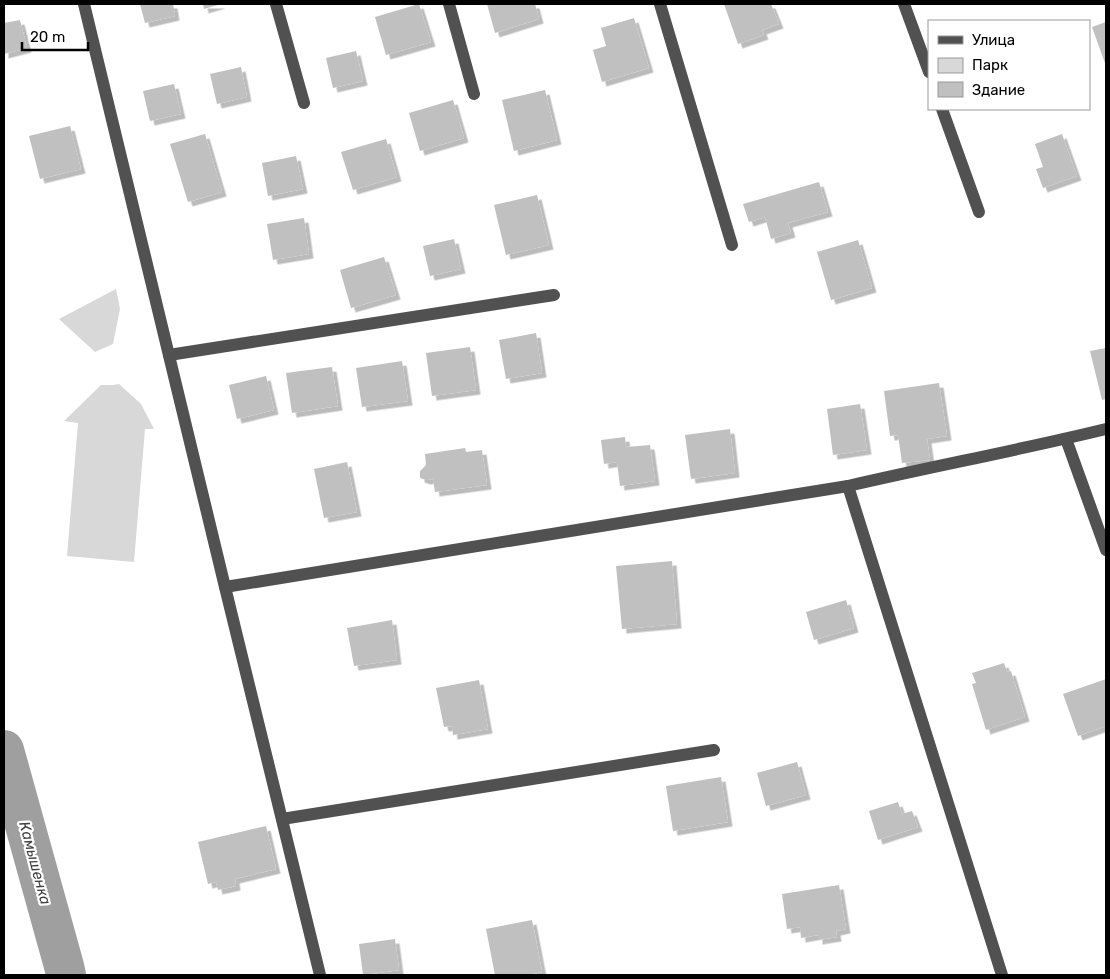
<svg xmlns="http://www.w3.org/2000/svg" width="1110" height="979" viewBox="0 0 1110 979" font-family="Rubik,sans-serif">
<defs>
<filter id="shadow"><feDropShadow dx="4.5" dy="4.5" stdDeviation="0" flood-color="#0004"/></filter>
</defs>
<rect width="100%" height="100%" fill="#fff"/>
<g fill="#d8d8d8">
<polygon points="116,289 120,309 113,344 95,352 59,319"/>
<polygon points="119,384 141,404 154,429 145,429 134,562 67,556 78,423 64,421 101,385 113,385"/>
</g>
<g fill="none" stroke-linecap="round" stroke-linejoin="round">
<polyline stroke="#9f9f9f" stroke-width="40" points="4,750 64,966 66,975"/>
</g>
<g fill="#c0c0c0" filter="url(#shadow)">
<polygon points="140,4 173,4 175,16 145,23"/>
<polygon points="203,4 221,4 204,9"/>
<polygon points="419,4 431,42 386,55 375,17"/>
<polygon points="487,4 535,4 539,19 495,33"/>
<polygon points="724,4 771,4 779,24 762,30 764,35 738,44"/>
<polygon points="634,18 649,68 602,82 593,50 606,46 601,28"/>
<polygon points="20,20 27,48 4,54 4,23"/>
<polygon points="1106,22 1106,66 1092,27"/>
<polygon points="356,51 363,81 333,88 326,58"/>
<polygon points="241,67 247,97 217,104 210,74"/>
<polygon points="174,84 181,114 150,121 143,91"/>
<polygon points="545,90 557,140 514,151 502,100"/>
<polygon points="453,100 464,138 420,151 409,113"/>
<polygon points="70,126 81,169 40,179 29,136"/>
<polygon points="205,134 222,192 188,202 170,144"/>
<polygon points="1062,134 1077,176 1043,188 1036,169 1043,167 1035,144"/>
<polygon points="386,139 397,177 353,190 341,152"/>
<polygon points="296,156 303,189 268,196 262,163"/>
<polygon points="819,182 828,212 788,223 791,233 771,239 765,217 749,222 743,204"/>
<polygon points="537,195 549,245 506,255 494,205"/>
<polygon points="304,218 309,254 273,260 267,224"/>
<polygon points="454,239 461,269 430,276 423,246"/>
<polygon points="858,240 872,288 831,300 817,252"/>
<polygon points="384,257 396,295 351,308 340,270"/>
<polygon points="536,333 542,373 506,379 499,340"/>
<polygon points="470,347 476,390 432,396 426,353"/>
<polygon points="1106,348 1106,399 1102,400 1090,351"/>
<polygon points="402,361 408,401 362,407 356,368"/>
<polygon points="332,367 338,406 292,413 286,373"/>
<polygon points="266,376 274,410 237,419 229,385"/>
<polygon points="939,383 947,436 927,439 930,460 902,463 898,435 890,436 884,391"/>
<polygon points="860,404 867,450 833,455 827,409"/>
<polygon points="730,429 735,473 691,479 685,435"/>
<polygon points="625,437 626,447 650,445 655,481 620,486 617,462 604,464 601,440"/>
<polygon points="465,448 466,452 482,450 487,485 435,492 433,479 426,480 420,478 420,471 426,465 425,454"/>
<polygon points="347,462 357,512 324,518 314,469"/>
<polygon points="672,561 677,624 622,629 616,566"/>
<polygon points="846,600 854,628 814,640 806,612"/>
<polygon points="392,620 397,660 354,666 347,628"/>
<polygon points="1004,663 1007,672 1011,671 1025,717 986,730 972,684 976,683 972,673"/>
<polygon points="1106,679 1106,726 1078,736 1063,694"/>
<polygon points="479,680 488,729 453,735 452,726 444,727 436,688"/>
<polygon points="797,762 806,795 766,806 757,773"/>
<polygon points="721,777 728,822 673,831 666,786"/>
<polygon points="898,802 902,814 912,811 918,827 878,840 869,811"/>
<polygon points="266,826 276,869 235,879 236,886 218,890 216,882 208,884 198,842"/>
<polygon points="839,885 846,929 836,931 837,937 818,940 818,935 801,938 800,927 787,929 782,894"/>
<polygon points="532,920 542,972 528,975 495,975 486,929"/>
<polygon points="395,939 399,970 363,975 359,944"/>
</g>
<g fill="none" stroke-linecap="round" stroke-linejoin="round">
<g stroke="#515151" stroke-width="12">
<path d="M 84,4 L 225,587 L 848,486 C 934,466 1020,450 1106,429"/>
<polyline points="276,4 304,103"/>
<polyline points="449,4 474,94"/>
<polyline points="660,4 732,245"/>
<polyline points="904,4 929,72"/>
<polyline points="942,109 979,212"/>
<polyline points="169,355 554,295"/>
<polyline points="1066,439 1106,550"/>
<polyline points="848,486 1002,975"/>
<polyline points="225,587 320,975"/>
<polyline points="282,819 714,750"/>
</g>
</g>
<g text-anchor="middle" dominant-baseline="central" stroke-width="4.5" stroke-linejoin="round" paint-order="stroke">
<g font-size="15" font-style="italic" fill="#404040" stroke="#fff">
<text transform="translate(35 863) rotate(75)">Камышенка</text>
</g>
</g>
<rect width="1110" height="979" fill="none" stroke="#000000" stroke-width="10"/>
<rect x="928" y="20" width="162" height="90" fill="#ffffff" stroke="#999999"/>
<rect x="938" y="36" width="25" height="8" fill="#515151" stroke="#999999"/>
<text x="972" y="45" font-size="15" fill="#000000">Улица</text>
<rect x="938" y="58" width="25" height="15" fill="#d8d8d8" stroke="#999999"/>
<text x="972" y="70" font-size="15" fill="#000000">Парк</text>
<rect x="938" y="82" width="25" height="15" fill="#c0c0c0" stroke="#999999"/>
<text x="972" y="95" font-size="15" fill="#000000">Здание</text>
<path d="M22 42v8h66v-8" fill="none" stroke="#000000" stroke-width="2.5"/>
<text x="30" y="42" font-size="15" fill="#000000" stroke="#ffffff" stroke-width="4" paint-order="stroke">20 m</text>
</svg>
